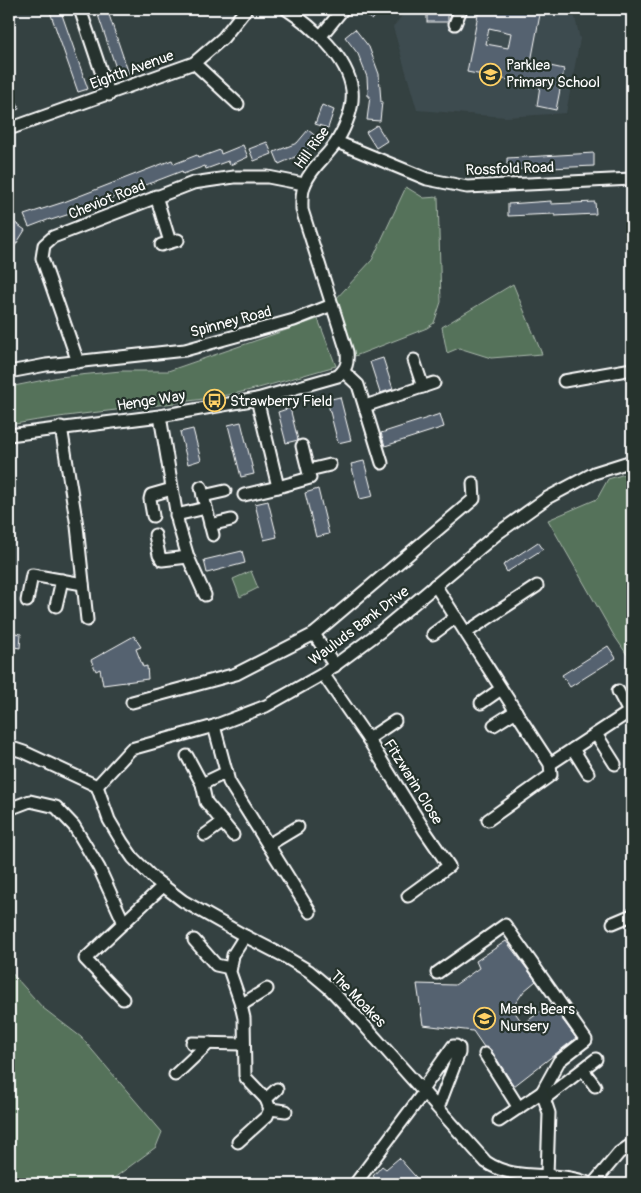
<svg xmlns="http://www.w3.org/2000/svg" width="641" height="1193" viewBox="0 0 641 1193" font-family="Pangolin,sans-serif">
<rect width="100%" height="100%" fill="#344141"/>
<filter id="ink" filterUnits="userSpaceOnUse"><feTurbulence type="fractalNoise" baseFrequency=".02" numOctaves="2"/><feDisplacementMap in="SourceGraphic" scale="10" xChannelSelector="R" yChannelSelector="G"/><feConvolveMatrix kernelMatrix="1 2 1 2 8 2 1 2 1" color-interpolation-filters="sRGB"/></filter>
<g filter="url(#ink)">
<polygon fill="#3e4b4f" points="454,9 573,9 580,39 566,113 506,117 417,110 393,27 405,12 453,11"/>
<g fill="#54725a" stroke="#aab8ac">
<polygon points="406,187 424,198 438,197 441,302 434,323 427,328 355,356 334,301 372,260"/>
<polygon points="513,284 542,354 491,358 459,348 447,353 442,327"/>
<path d="M 318,319 L 336,366 C 302,375 267,387 233,394 C 158,408 83,411 9,425 L 9,387 L 59,377 L 121,371 L 168,371 Z"/>
<polygon points="632,472 632,662 613,634 548,520 597,499 608,479"/>
<polygon points="251,571 258,588 240,597 233,579"/>
<polygon points="9,970 43,1008 81,1037 162,1132 156,1147 106,1184 9,1184"/>
</g>
<g fill="#55626f" stroke="#fff" fill-rule="evenodd">
<polygon points="49,9 60,9 88,89 78,92"/>
<polygon points="96,9 107,9 129,74 119,77"/>
<polygon points="358,9 382,9 372,20"/>
<path d="M 479,9 L 541,9 L 531,62 L 564,69 L 556,110 L 537,106 L 540,86 L 467,72 ZM 489,28 L 511,33 L 508,48 L 486,44 Z"/>
<rect x="427" y="12" width="21" height="10"/>
<polygon points="355,29 369,47 379,74 381,102 382,102 380,121 367,120 370,96 368,96 367,77 358,54 345,37"/>
<polygon points="9,82 10,82 19,109 9,113"/>
<polygon points="322,105 334,110 328,128 315,124"/>
<polygon points="377,125 387,141 376,148 366,132"/>
<polygon points="308,130 318,138 304,153 279,164 274,152 297,143"/>
<polygon points="267,142 272,154 254,161 249,149"/>
<polygon points="243,145 248,157 230,165 228,161 206,169 205,166 183,174 182,171 73,213 51,220 50,219 29,227 24,215 64,202 172,160 174,164 197,155 198,158 220,150 221,154"/>
<polygon points="594,153 594,166 507,170 507,158"/>
<polygon points="551,201 551,204 595,202 596,214 555,216 554,214 508,216 508,204"/>
<polygon points="14,222 25,230 15,246 9,242 9,231"/>
<polygon points="383,358 393,389 380,393 370,362"/>
<polygon points="340,397 351,440 338,443 327,400"/>
<polygon points="290,408 298,440 286,443 278,412"/>
<polygon points="440,414 444,427 385,446 381,433"/>
<polygon points="241,422 254,474 241,477 228,425"/>
<polygon points="193,429 201,460 188,464 180,432"/>
<polygon points="364,461 373,496 360,499 351,464"/>
<polygon points="318,489 329,534 316,537 305,493"/>
<polygon points="268,501 277,537 264,540 255,504"/>
<polygon points="538,542 543,549 507,572 503,565"/>
<polygon points="242,551 245,563 207,573 204,560"/>
<polygon points="9,632 21,634 20,648 9,646"/>
<polygon points="134,636 141,647 136,649 143,667 147,666 148,679 103,685 100,669 96,671 91,660"/>
<polygon points="608,646 616,658 570,687 562,675"/>
<polygon points="506,941 536,981 524,991 512,1008 523,1024 551,1004 576,1038 514,1086 491,1050 484,1047 473,1031 423,1025 417,984 455,985 479,968 476,961"/>
<polygon points="399,1158 422,1184 380,1184 373,1176 382,1166 386,1169"/>
</g>
<g fill="none" stroke-linecap="round" stroke-linejoin="round">
<defs>
<g id="minor">
<polyline points="80,9 109,95"/>
<polyline points="455,24 461,9"/>
<polyline points="321,36 343,9"/>
<polyline points="194,63 238,104"/>
<polyline points="9,129 194,63 223,38 246,9"/>
<polyline points="337,142 427,179 467,187 632,179"/>
<polyline points="156,196 170,242"/>
<polyline points="161,245 178,240"/>
<polyline points="414,360 423,387"/>
<polyline points="78,362 42,258 44,245 53,237 193,183 234,177 268,177 304,184"/>
<polyline points="343,371 358,385 382,463"/>
<polyline points="9,372 46,365 185,350 294,320 332,305"/>
<polyline points="564,381 632,369"/>
<polyline points="257,399 278,487 310,478 302,446"/>
<polyline points="365,406 434,383"/>
<polyline points="160,416 178,523 188,557 205,595"/>
<polyline points="61,427 77,526 87,620"/>
<path d="M 9,435 L 160,416 L 257,399 L 338,376 C 347,368 348,363 347,352 L 302,210 C 302,202 301,192 305,184 C 311,167 328,156 337,141 C 346,126 354,108 352,90 C 348,57 312,26 286,9"/>
<polyline points="309,470 330,465"/>
<polyline points="244,495 278,487"/>
<polyline points="203,496 225,491"/>
<polyline points="206,508 213,535"/>
<polyline points="176,515 206,508 201,487"/>
<polyline points="153,516 150,499 151,495 172,489"/>
<polyline points="210,525 231,520"/>
<polyline points="155,535 159,555 162,560 188,557"/>
<path d="M 435,585 C 474,645 511,705 550,764 L 551,775 L 488,820"/>
<polyline points="27,601 32,575 83,584"/>
<polyline points="56,606 62,580"/>
<polyline points="467,632 537,586"/>
<polyline points="314,634 335,666"/>
<polyline points="433,634 456,617"/>
<polyline points="323,674 368,739 425,831 449,866 408,896"/>
<polyline points="132,702 236,674 314,634 474,499 473,483"/>
<polyline points="481,703 501,689"/>
<polyline points="494,725 516,711"/>
<polyline points="214,726 229,782 310,912"/>
<polyline points="596,734 615,764"/>
<polyline points="368,739 395,721"/>
<polyline points="9,747 24,752 97,786"/>
<polyline points="573,749 588,773"/>
<polyline points="187,756 202,784 206,802 233,835"/>
<polyline points="550,764 629,712 618,691"/>
<polyline points="202,784 227,772"/>
<path d="M 97,786 L 109,820 L 122,842 L 133,858 L 153,878 L 183,901 L 245,936 L 282,955 L 309,971 L 328,987 L 355,1015 L 486,1162 C 518,1184 554,1168 590,1184"/>
<polyline points="97,786 131,749 214,726 266,706 323,674 381,631 498,533 547,498 594,473 632,461"/>
<polyline points="9,809 30,801 56,807 74,826 99,868 124,923"/>
<polyline points="205,835 223,822"/>
<polyline points="268,845 298,827"/>
<polyline points="613,923 632,915"/>
<polyline points="194,940 216,965 230,968"/>
<polyline points="437,973 505,925 586,1040 559,1061 542,1092"/>
<polyline points="123,999 85,959 163,886"/>
<polyline points="241,1005 267,989"/>
<polyline points="192,1043 243,1044"/>
<polyline points="485,1054 519,1108"/>
<polyline points="583,1070 595,1086"/>
<polyline points="175,1075 209,1043"/>
<polyline points="422,1090 453,1046 456,1046 459,1048 459,1053 438,1108"/>
<polyline points="266,1099 277,1089"/>
<polyline points="544,1099 596,1059"/>
<polyline points="270,1109 286,1111"/>
<polyline points="499,1121 542,1092 549,1113 547,1175"/>
<polyline points="238,1142 267,1116 270,1109 266,1099 246,1078 245,1075 244,1018 240,1001 230,972 233,955 245,936"/>
<polyline points="355,1184 424,1092"/>
<polyline points="593,1184 619,1153 632,1144"/>
</g>
</defs>
<use href="#minor" stroke="#fff" stroke-width="15"/>
<use href="#minor" stroke="#26332d" stroke-width="11"/>
</g>
</g>
<defs>
<symbol id="school-ring" viewBox="-11 -11 22 22"><circle r="9.5" fill="#26332d" stroke="#ffd166" stroke-width="1.5"/><path d="M0-5L7-2L0 1L-7-2ZM-4 1L0 2.5L4 1V4Q0 6-4 4Z" fill="#ffd166"/></symbol>
<symbol id="bus-ring" viewBox="-11 -11 22 22"><circle r="9.5" fill="#26332d" stroke="#ffd166" stroke-width="1.5"/><path d="M-5-6H5V4H4V6H2V4H-2V6H-4V4H-5ZM-3.5-4V0h7V-4ZM-3.5 1.2v1.5H-2V1.2ZM2 1.2v1.5H3.5V1.2Z" fill="#ffd166"/></symbol>
</defs>
<g fill-rule="evenodd">
<use href="#school-ring" x="478" y="62" width="25" height="25"/>
<use href="#bus-ring" x="202" y="388" width="25" height="25"/>
<use href="#school-ring" x="472" y="1006" width="25" height="25"/>
</g>
<g text-anchor="middle" dominant-baseline="central" stroke-width="4.5" stroke-linejoin="round" paint-order="stroke">
<g font-size="15" fill="#fff" stroke="#26332d" text-anchor="start">
<text x="506" y="65">Parklea<tspan x="506" dy="17">Primary School</tspan></text>
<text x="230" y="401">Strawberry Field</text>
<text x="500" y="1009">Marsh Bears<tspan x="500" dy="17">Nursery</tspan></text>
</g>
<g font-size="15" fill="#fff" stroke="#26332d">
<text transform="translate(132 70) rotate(-20)">Eighth Avenue</text>
<text transform="translate(312 148) rotate(-54)">Hill Rise</text>
<text transform="translate(510 169) rotate(-2)">Rossfold Road</text>
<text transform="translate(107 200) rotate(-22)">Cheviot Road</text>
<text transform="translate(231 322) rotate(-15)">Spinney Road</text>
<text transform="translate(151 401) rotate(-9)">Henge Way</text>
<text transform="translate(359 626) rotate(-37)">Wauluds Bank Drive</text>
<text transform="translate(413 782) rotate(58)">Fitzwarin Close</text>
<text transform="translate(358 999) rotate(46)">The Moakes</text>
</g>
</g>
<rect width="641" height="1193" fill="none" stroke="#26332d" stroke-width="30"/>
<rect x="15" y="15" width="611" height="1163" fill="none" stroke="#fff" stroke-width="2" filter="url(#ink)"/>
</svg>
